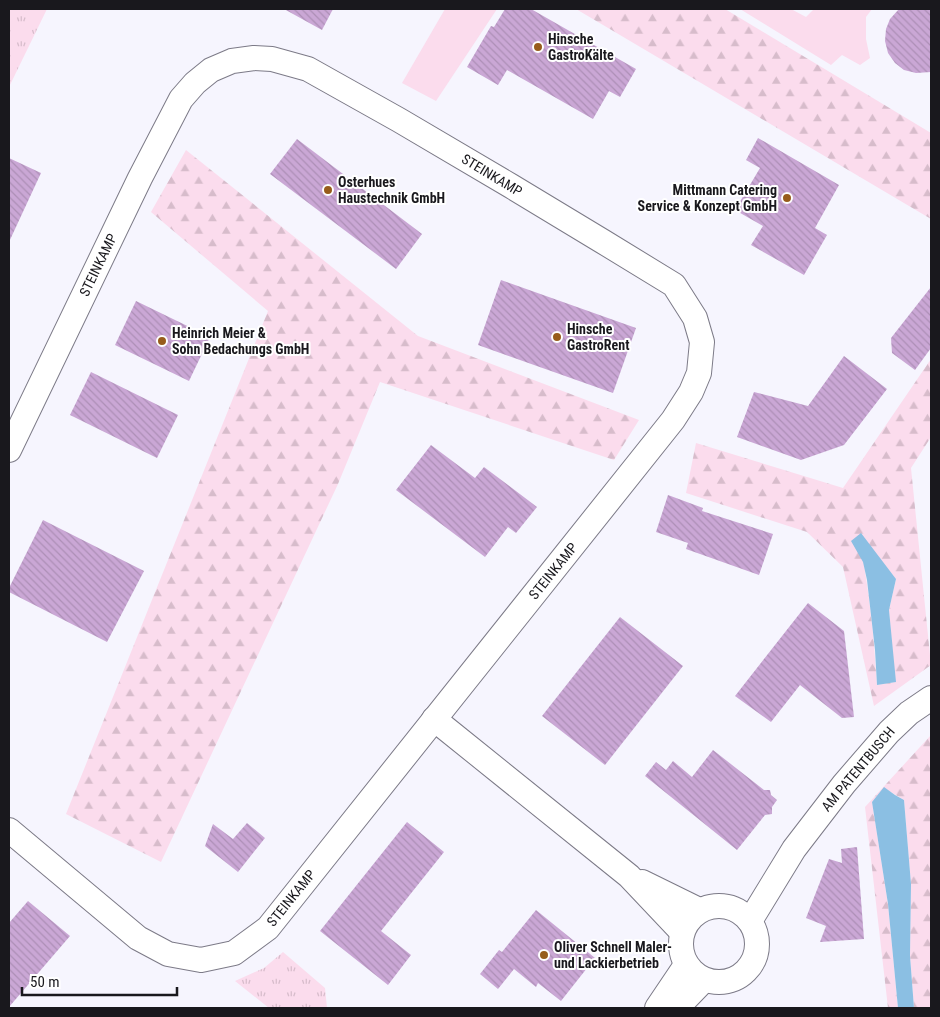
<svg xmlns="http://www.w3.org/2000/svg" width="940" height="1017" viewBox="0 0 940 1017" font-family="'Roboto Condensed',sans-serif">
<defs>
<pattern id="forest-firs" width="22" height="20" patternUnits="userSpaceOnUse" patternTransform="scale(1.25)"><rect width="22" height="20" fill="#fbdced"/><path d="M5 1l3.5 6h-7zM16 11l3.5 6h-7z" fill="#d7bccb"/></pattern>
<pattern id="park-tufts" width="24" height="20" patternUnits="userSpaceOnUse" patternTransform="scale(1.25)"><rect width="24" height="20" fill="#fbdced"/><path d="M3 7l-1-3M5 7V3M7 7l1-3M15 17l-1-3M17 17v-4M19 17l1-3" fill="none" stroke="#d7bccb"/></pattern>
<pattern id="building-back-hatch" width="6" height="6" patternUnits="userSpaceOnUse" patternTransform="scale(1.25)"><rect width="6" height="6" fill="#caa7d5"/><path d="M-1 5l2 2M0 0l6 6M5-1l2 2" fill="none" stroke="#ad8fb6"/></pattern>
</defs>
<rect width="100%" height="100%" fill="#f6f5fe"/>
<g fill="#fbdced">
<polygon points="445,9 497,9 436,101 402,83"/>
<polygon points="740,9 791,9 806,17 814,9 872,9 866,17 866,39 870,58 860,65 842,55 831,65"/>
</g>
<g fill="url(#forest-firs)" fill-rule="evenodd">
<polygon points="576,9 725,9 931,133 931,219"/>
<polygon points="186,150 418,336 639,420 614,460 380,382 338,484 161,862 66,814 268,311 151,212"/>
<path d="M 931,359 L 931,437 L 911,468 L 931,665 L 874,706 L 843,567 L 807,532 L 686,493 L 696,443 L 843,488 ZM 860,534 L 896,579 L 889,610 L 895,682 L 877,685 C 875,661 874,638 871,615 C 868,587 863,561 860,534 Z"/>
<polygon points="931,735 931,1008 914,1008 910,956 911,884 904,800 884,788 872,802 888,904 898,1008 888,1008 865,807"/>
</g>
<g fill="url(#park-tufts)">
<polygon points="9,9 47,9 9,87"/>
<polygon points="283,952 325,988 327,1008 269,1008 235,981 264,968"/>
</g>
<g fill="#8bbfe3">
<polygon points="861,533 896,579 889,610 896,682 877,685 875,650 867,580 863,562 851,541"/>
<polygon points="884,787 895,795 904,800 911,884 910,956 914,1008 898,1008 888,904 872,802"/>
</g>
<g fill="url(#building-back-hatch)">
<polygon points="284,9 333,9 322,30"/>
<polygon points="505,9 531,9 636,69 620,97 609,91 593,119 507,70 498,85 467,67 491,26 494,27"/>
<polygon points="899,9 931,9 931,72 916,73 904,70 895,63 888,53 885,41 886,29 890,19"/>
<polygon points="758,138 839,185 815,228 827,235 804,275 751,245 763,226 735,210 760,168 746,160"/>
<polygon points="297,139 422,234 396,269 270,174"/>
<polygon points="9,158 41,173 9,242"/>
<polygon points="501,280 636,328 613,393 478,345"/>
<polygon points="931,287 931,348 915,370 892,353 891,338"/>
<polygon points="136,301 210,337 189,381 115,345"/>
<polygon points="844,356 887,389 844,445 801,460 737,437 754,392 808,406"/>
<polygon points="91,372 178,415 157,458 70,415"/>
<polygon points="431,445 475,478 484,467 537,507 516,533 508,527 485,557 396,490"/>
<polygon points="668,495 703,508 702,511 773,534 759,575 686,549 688,543 656,532"/>
<polygon points="43,520 144,571 107,642 9,592 9,588"/>
<polygon points="808,603 844,631 854,717 842,718 800,685 771,722 735,696"/>
<polygon points="620,617 683,666 605,765 542,716"/>
<polygon points="713,750 764,790 770,790 771,795 777,800 772,807 772,814 765,815 737,850 645,776 656,762 666,770 673,761 692,777"/>
<polygon points="407,822 444,852 381,931 411,955 388,985 320,931"/>
<polygon points="247,823 265,838 238,872 205,846 213,824 233,839"/>
<polygon points="857,847 864,939 820,942 826,926 806,918 829,859 842,863 841,849"/>
<polygon points="28,901 70,936 9,1007 9,923"/>
<polygon points="536,910 595,958 561,1001 538,983 536,987 514,969 498,989 480,974 499,950 502,952"/>
</g>
<g fill="none" stroke-linecap="round" stroke-linejoin="round">
<defs>
<g id="street">
<polyline points="9,450 140,178 181,99 195,83 211,70 232,61 254,58 272,59 308,69 399,120 511,186 602,241 674,285 695,318 702,342 699,373 691,392 673,420 268,928 234,953 201,960 168,954 138,938 9,830"/>
<polyline points="434,719 629,876 681,931"/>
<polyline points="642,882 699,910"/>
<circle cx="719" cy="944" r="38"/>
<polyline points="750,921 794,849 844,784 889,732 909,713 931,698"/>
<polyline points="657,1008 686,965"/>
<polyline points="677,1008 704,980"/>
</g>
</defs>
<use href="#street" stroke="#7c7a87" stroke-width="26"/>
<use href="#street" stroke="#fff" stroke-width="24"/>
</g>
<g fill="#975c1b" stroke="#fff" stroke-width="2">
<circle cx="538" cy="47" r="5"/>
<circle cx="328" cy="190" r="5"/>
<circle cx="787" cy="198" r="5"/>
<circle cx="557" cy="337" r="5"/>
<circle cx="162" cy="341" r="5"/>
<circle cx="544" cy="955" r="5"/>
</g>
<g text-anchor="middle" dominant-baseline="central" stroke-width="4" stroke-linejoin="round" paint-order="stroke">
<g font-size="14" font-weight="bold" fill="#19181d" stroke="#fff" text-anchor="start">
<text x="548" y="39">Hinsche<tspan x="548" dy="16">GastroKälte</tspan></text>
<text x="338" y="182">Osterhues<tspan x="338" dy="16">Haustechnik GmbH</tspan></text>
<text x="777" y="190" text-anchor="end">Mittmann Catering<tspan x="777" dy="16">Service &amp; Konzept GmbH</tspan></text>
<text x="567" y="329">Hinsche<tspan x="567" dy="16">GastroRent</tspan></text>
<text x="172" y="333">Heinrich Meier &amp;<tspan x="172" dy="16">Sohn Bedachungs GmbH</tspan></text>
<text x="554" y="947">Oliver Schnell Maler-<tspan x="554" dy="16">und Lackierbetrieb</tspan></text>
</g>
<g font-size="14" fill="#19181d" stroke="#fff">
<text transform="translate(492 175) rotate(31)">STEINKAMP</text>
<text transform="translate(98 265) rotate(-64)">STEINKAMP</text>
<text transform="translate(553 571) rotate(-51)">STEINKAMP</text>
<text transform="translate(858 769) rotate(-50)">AM PATENTBUSCH</text>
<text transform="translate(291 898) rotate(-51)">STEINKAMP</text>
</g>
</g>
<rect width="940" height="1017" fill="none" stroke="#19181d" stroke-width="20"/>
<path d="M22 987v8h155v-8" fill="none" stroke="#19181d" stroke-width="2.5"/>
<text x="30" y="987" font-size="15" fill="#19181d" stroke="#ffffff" stroke-width="4" paint-order="stroke">50 m</text>
</svg>
